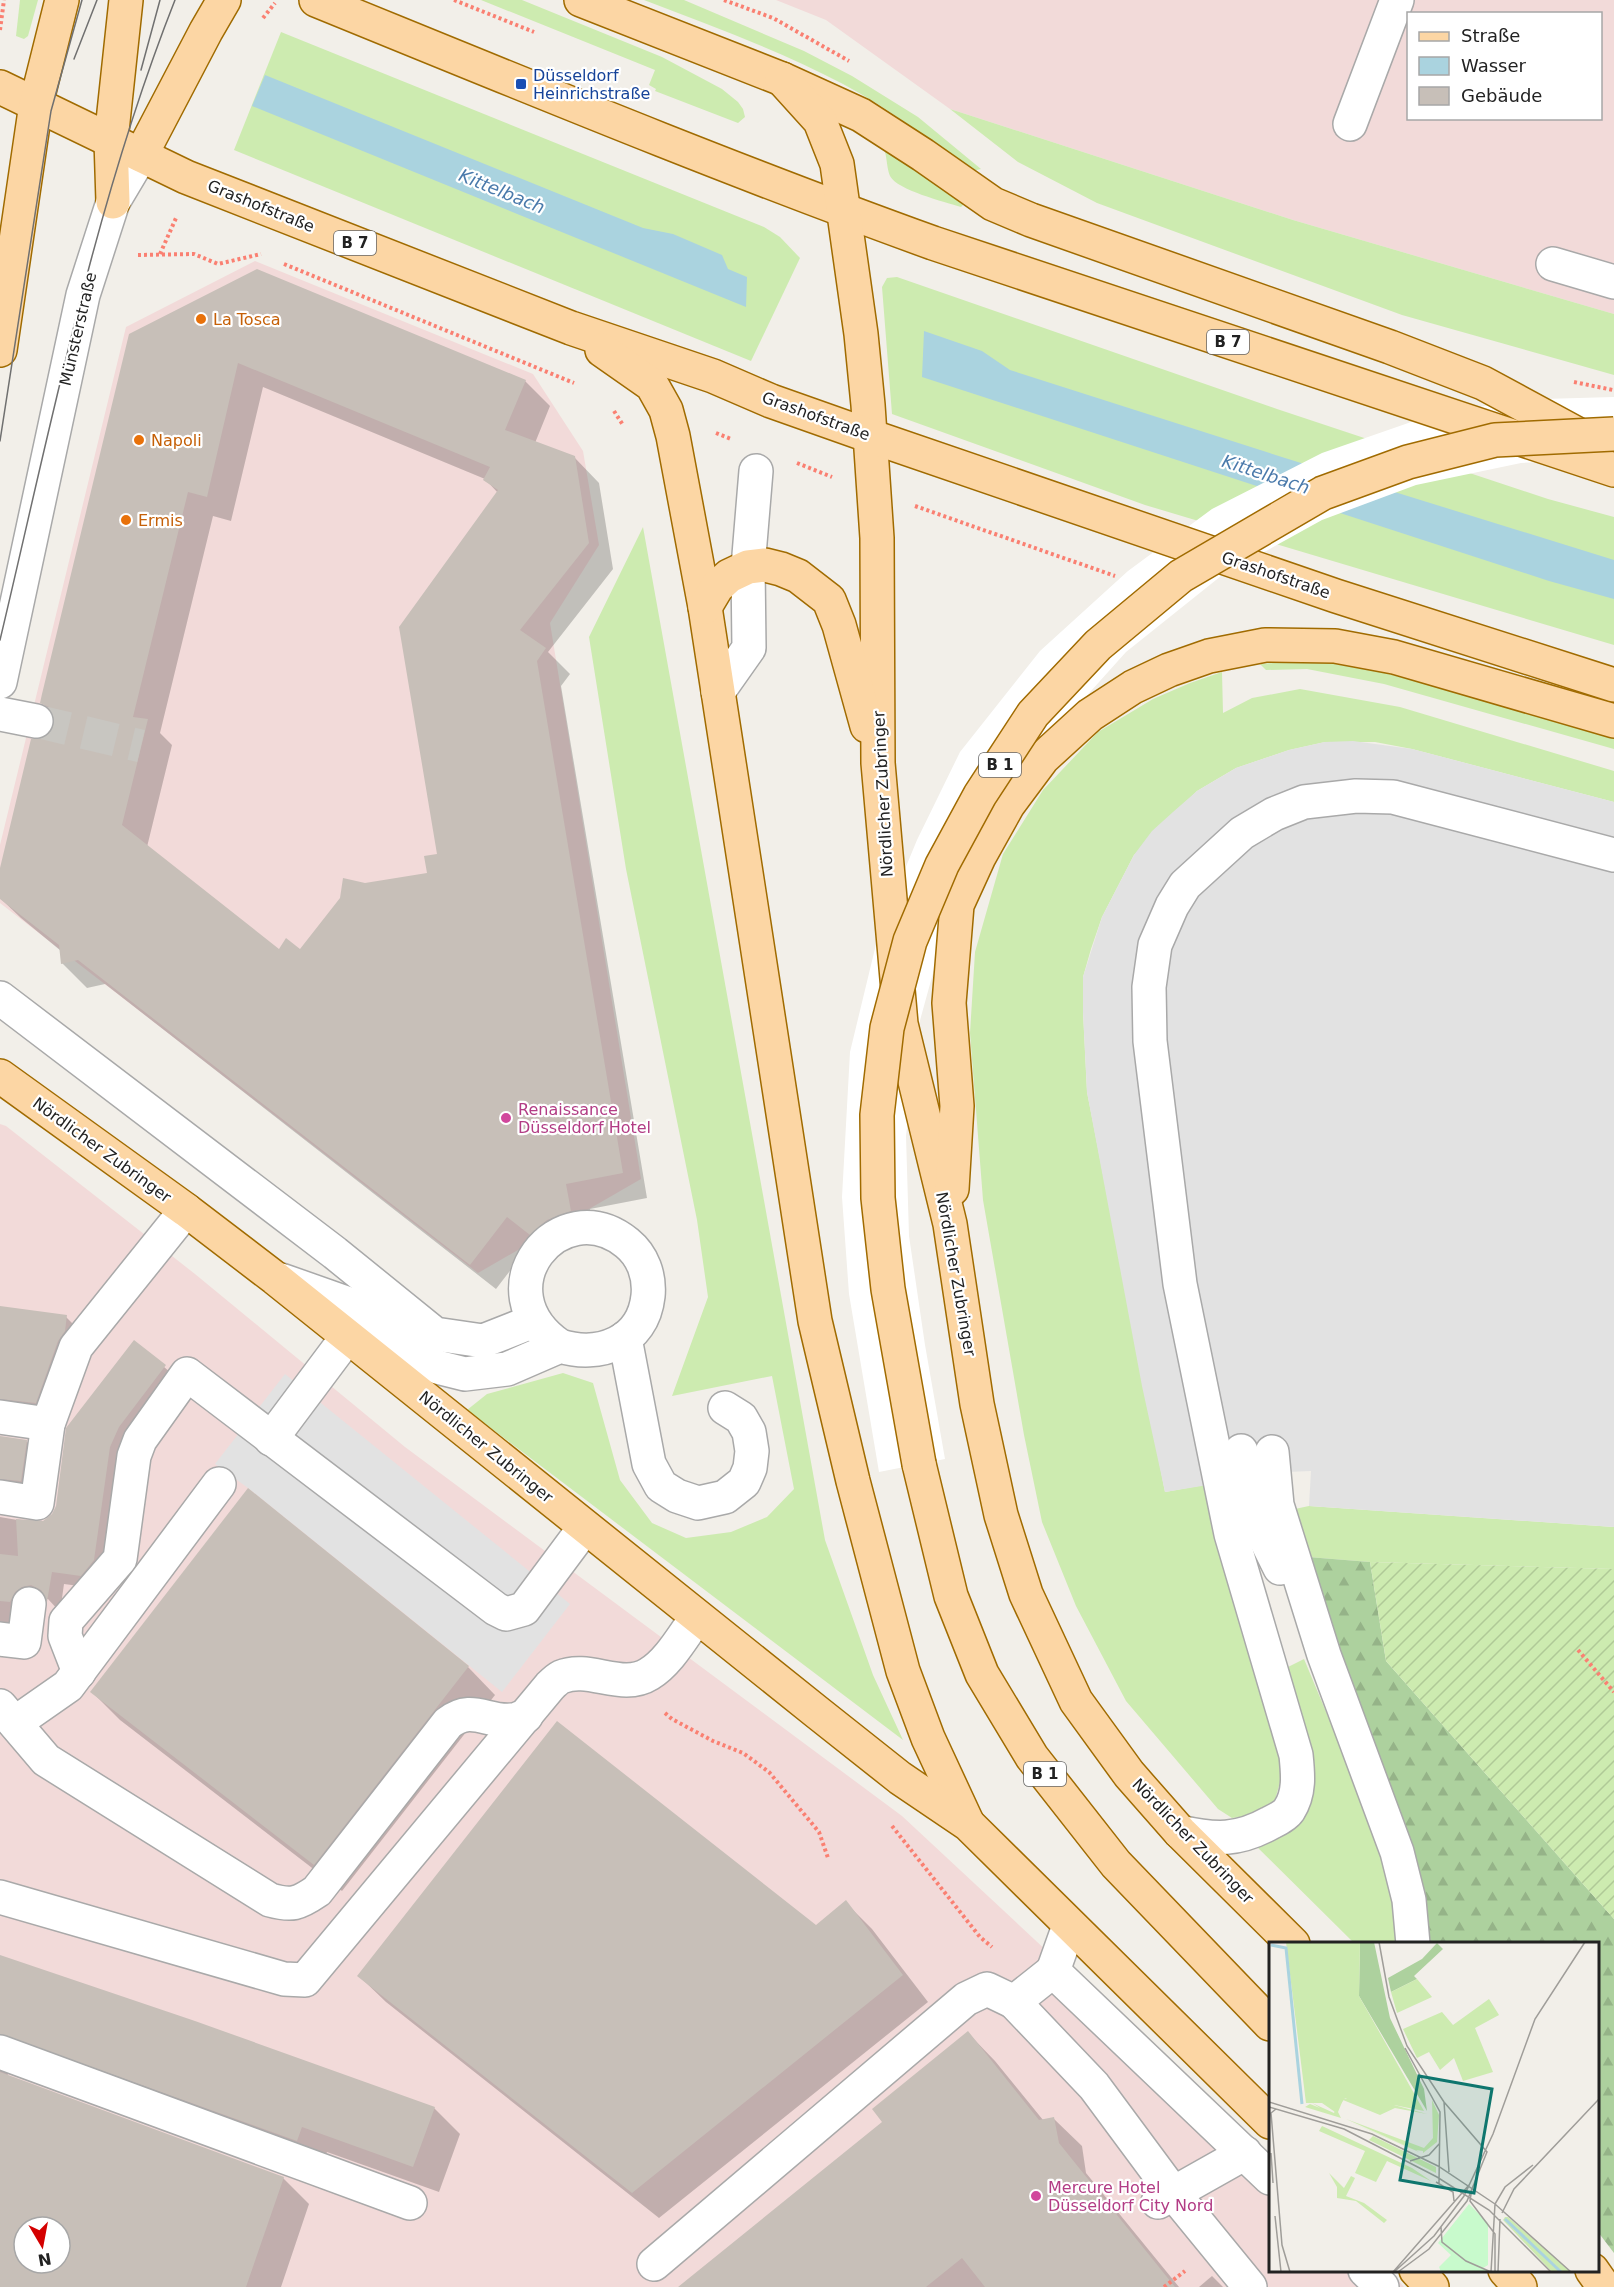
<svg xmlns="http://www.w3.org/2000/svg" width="1614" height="2287" viewBox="0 0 1614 2287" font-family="'DejaVu Sans',sans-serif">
<defs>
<pattern id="forest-firs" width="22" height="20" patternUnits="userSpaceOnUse" patternTransform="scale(1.5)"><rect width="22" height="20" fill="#add19e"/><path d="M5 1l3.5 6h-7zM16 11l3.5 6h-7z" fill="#95b388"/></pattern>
<pattern id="garden-furrows" width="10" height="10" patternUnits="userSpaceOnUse" patternTransform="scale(1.5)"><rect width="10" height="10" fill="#cdebb0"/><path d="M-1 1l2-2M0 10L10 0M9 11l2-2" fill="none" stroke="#b0c997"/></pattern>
</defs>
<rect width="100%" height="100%" fill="#f2efe9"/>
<g fill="#f2dad9" fill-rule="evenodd">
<path d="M 776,0 L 1614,0 L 1614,314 L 1293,220 L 950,109 L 826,20 ZM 1408,14 L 1600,14 L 1600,118 L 1408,118 Z"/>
<polygon points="255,261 533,374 583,451 599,545 550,623 641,1179 478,1273 0,903 0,845 126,327"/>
<path d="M 0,1124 L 6,1126 L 195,1274 L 405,1447 L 902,1816 L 1270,2159 L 1270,2270 L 1390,2271 L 1404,2287 L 0,2287 ZM 24,2227 L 60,2227 L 60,2263 L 24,2263 Z"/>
</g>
<g fill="#cdebb0">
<polygon points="20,0 38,0 28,36 24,39 16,36"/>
<polygon points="481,0 522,0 662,57 722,89 738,102 743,109 745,117 738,123 655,91 656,89 649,85 655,70"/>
<path d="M 644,0 L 684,0 L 804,51 L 852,76 L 918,117 L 981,169 L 972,171 C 931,141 889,108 843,84 C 779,50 711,26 644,0 Z"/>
<polygon points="281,32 764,227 780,237 800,258 751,361 234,150"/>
<polygon points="950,109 1293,220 1614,314 1614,375 1402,315 1097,203 1018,162"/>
<path d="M 888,150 L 962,202 L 963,205 L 961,207 C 945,202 897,190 890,176 C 887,169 887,159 885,152 Z"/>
<polygon points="897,277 1277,409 1548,499 1614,517 1614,645 1145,505 892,414 882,287 887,278"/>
<polygon points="643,527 825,1540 873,1675 903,1740 467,1410 487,1394 563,1373 593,1383 620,1480 652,1523 686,1538 731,1532 767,1517 794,1489 772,1376 672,1396 708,1297 697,1220 626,869 589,637"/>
<polygon points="1312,660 1385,673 1614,733 1614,749 1384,684 1307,669 1266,670 1260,664"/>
<polygon points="1222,672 1223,713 1252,698 1300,689 1400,707 1614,771 1614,802 1412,749 1375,742 1325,742 1289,750 1236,768 1197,791 1134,855 1102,917 1091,949 1083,977 1083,1012 1087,1092 1165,1492 1204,1485 1217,1538 1286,1761 1275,1800 1257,1815 1232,1818 1218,1809 1126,1701 1076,1606 1042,1522 1024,1435 983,1200 970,1033 975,952 1003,854 1043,790 1098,732 1153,699 1190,683"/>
<polygon points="1309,1506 1614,1527 1614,1569 1370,1562 1308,1557 1290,1510"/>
<polygon points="1304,1659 1390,1865 1401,1943 1354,1943 1256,1846 1296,1816 1282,1670"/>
</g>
<polygon fill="url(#forest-firs)" points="1308,1557 1370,1562 1386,1661 1614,1919 1614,2253 1598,2232 1598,1944 1428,1943"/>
<polygon fill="url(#garden-furrows)" points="1370,1562 1614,1569 1614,1919 1386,1661"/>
<g fill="#e2e2e2">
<polygon points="1353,741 1412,749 1614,802 1614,1527 1309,1506 1311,1471 1287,1472 1165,1492 1142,1386 1087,1092 1083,1012 1083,977 1102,917 1134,855 1152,831 1173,812 1197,791 1236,768 1289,750 1325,742"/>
<polygon points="285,1374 570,1604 502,1692 248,1488 215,1464"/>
</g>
<g fill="#aad3df">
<polygon points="265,75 643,228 673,234 722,255 728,269 747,277 746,307 252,106"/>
<polygon points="924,331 982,351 1010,370 1285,458 1614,560 1614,599 1549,581 922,377"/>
</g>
<polygon fill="#fff" points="1614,397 1614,458 1521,463 1416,485 1322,520 1221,576 1126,652 1055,731 946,926 919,1024 906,1136 909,1236 925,1345 945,1459 879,1472 849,1294 842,1197 850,1052 879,932 917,840 960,752 1040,651 1128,571 1212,509 1322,453 1414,421 1489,405 1543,399"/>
<g fill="#0003" fill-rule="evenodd">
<path d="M 130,335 L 525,381 L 550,406 L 535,443 L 574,457 L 599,483 L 613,569 L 548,652 L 570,674 L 561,686 L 647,1198 L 590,1209 L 595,1236 L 573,1244 L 555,1259 L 533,1241 L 496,1289 L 105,984 L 87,988 L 62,963 L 61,951 L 21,918 L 0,898 L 0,874 L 43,740 L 51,735 L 56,725 L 55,716 L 42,702 ZM 263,387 L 485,479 L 498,493 L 439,855 L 429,874 L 365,885 L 301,951 L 279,951 L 147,847 L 172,745 L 160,733 L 213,516 L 231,521 Z"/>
<polygon points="0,1308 66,1317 79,1330 48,1415 0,1416"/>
<polygon points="135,1342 178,1379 106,1573 94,1588 64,1584 60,1612 48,1599 34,1599 19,1633 0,1633 0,1517 35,1523 45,1522 53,1515"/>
<polygon points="0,1437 26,1441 39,1454 33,1493 0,1496"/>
<polygon points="468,1667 495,1695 342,1891 120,1720 92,1692"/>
<polygon points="845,1902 872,1929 928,2002 659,2218 386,2002 359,1976 816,1927"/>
<path d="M 0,1957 L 434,2108 L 460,2134 L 439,2192 L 327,2152 L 322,2166 L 14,2063 L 7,2076 L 283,2178 L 309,2204 L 281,2287 L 0,2287 ZM 24,2227 L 60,2227 L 60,2263 L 24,2263 Z"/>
<polygon points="968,2033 995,2061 1043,2120 1054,2119 1082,2146 1086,2173 1179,2287 683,2287 884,2122"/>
<polygon points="1212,2276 1223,2287 1199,2287"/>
</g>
<g fill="#c7bfb8" fill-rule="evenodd">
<path d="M 257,269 L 526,380 L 505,430 L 575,456 L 589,543 L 520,630 L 546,648 L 537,661 L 623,1173 L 566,1184 L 571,1211 L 547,1220 L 530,1235 L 507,1217 L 470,1265 L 78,960 L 61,964 L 59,945 L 0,899 L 0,868 L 31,739 L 43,738 L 50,734 L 54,725 L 53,714 L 49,707 L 40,703 L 42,694 L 129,334 ZM 238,363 L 490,467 L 483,480 L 498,490 L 399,627 L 437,854 L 424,856 L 427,873 L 365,883 L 343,878 L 340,898 L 300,949 L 286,938 L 279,949 L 122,825 L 148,719 L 133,717 L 188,492 L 207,497 Z"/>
<polygon points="0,1306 67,1315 65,1331 58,1341 36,1403 0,1399"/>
<polygon points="134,1340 166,1365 119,1427 110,1447 94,1560 81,1576 52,1572 47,1602 41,1590 31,1585 22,1587 15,1592 10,1602 0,1601 0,1554 18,1556 16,1519 43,1521 52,1514 56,1506 66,1428"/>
<polygon points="0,1436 27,1440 21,1481 0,1479"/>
<polygon points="248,1488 469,1666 314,1865 90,1692"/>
<polygon points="557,1721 816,1925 846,1900 903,1975 632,2193 357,1976"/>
<polygon points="0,1955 195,2021 435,2107 413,2167 302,2127 297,2141 0,2034"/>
<polygon points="968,2031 1039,2120 1054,2117 1059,2143 1175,2287 985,2287 962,2258 926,2287 678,2287 882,2122 872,2109"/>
<path d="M 0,2072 L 284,2177 L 246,2287 L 0,2287 ZM 24,2227 L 60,2227 L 60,2263 L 24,2263 Z"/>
</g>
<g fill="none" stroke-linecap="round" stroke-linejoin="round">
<polyline stroke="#c8c6c1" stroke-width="33" stroke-dasharray="33 16" stroke-linecap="butt" points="36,721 141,746"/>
<defs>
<g id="minor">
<polyline points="1350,124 1397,0"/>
<polyline points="1553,264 1614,282"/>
<polyline points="0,682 83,295 113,202 141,155"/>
<polyline points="718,692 749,648 748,567 756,471"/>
<polyline points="0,714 36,721"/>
<polyline points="0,998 335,1253 435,1334 483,1341 534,1321"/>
<path d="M 281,1280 L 352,1305 L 437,1367 L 465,1374 L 507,1369 L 560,1346 C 599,1358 643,1343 648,1296 C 650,1276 643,1256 627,1243 C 560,1189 478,1290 560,1346"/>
<polyline points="625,1338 649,1464 661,1486 677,1496 698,1503 725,1497 744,1482 750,1468 752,1451 749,1432 741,1418 725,1408"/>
<polyline points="0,1417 48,1424"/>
<polyline points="271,1439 348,1336"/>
<polyline points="1241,1451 1253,1514 1280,1568"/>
<polyline points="1272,1452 1277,1505 1324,1655 1397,1852 1409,1900 1413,1944"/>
<polyline points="0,1497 37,1503 48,1424 76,1347 186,1210"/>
<polyline points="0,1639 24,1642 29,1604"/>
<polyline points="79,1672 65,1636 66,1621 120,1559 134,1456 140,1440 187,1374 496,1609 506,1614 524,1609 585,1527"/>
<path d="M 0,1706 L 46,1760 L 270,1900 C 292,1906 298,1904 317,1891 L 448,1723 C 472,1704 487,1723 512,1720 C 516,1720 522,1717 526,1716"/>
<polyline points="15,1723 68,1686 219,1484"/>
<path d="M 1180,1832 C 1215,1840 1238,1841 1270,1823 C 1276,1820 1285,1816 1289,1810 C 1300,1793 1298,1774 1296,1755 L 1231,1534 L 1180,1284 L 1150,1041 L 1149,987 L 1155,945 L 1172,906 L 1185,885 L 1242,833 L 1274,814 L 1304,802 L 1356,796 L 1393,797 L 1614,855"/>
<path d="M 0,1897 L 284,1979 L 305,1980 L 550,1686 C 553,1683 557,1679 561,1677 C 589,1665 622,1691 649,1674 C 669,1662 683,1636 697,1617"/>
<polyline points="1069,1926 1053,1971 1270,2178"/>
<polyline points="1053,1971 1014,2002 1094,2086 1174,2194 1250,2287"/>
<polyline points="0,2052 410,2203"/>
<polyline points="1158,2202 1245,2153"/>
<polyline points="654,2264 966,1999 987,1989 1014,2002"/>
<polyline points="1365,2270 1382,2287"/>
</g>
<g id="major">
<path d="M 316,0 C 520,83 725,168 933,243 L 1614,470"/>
<polyline points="581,0 782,79 861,115 923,155 993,204 1031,220 1390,347 1483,383 1592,442"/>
<polyline points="782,79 820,121 837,164 861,334 868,405 877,538 878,763 901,1024 950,1224 977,1404 1001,1515 1026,1594 1076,1701 1129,1774 1180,1832 1293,1944"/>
<polyline points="0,87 186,177 571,328 713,376 771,401 870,436 1336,596 1614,685"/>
<polyline points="141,155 206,31 224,0"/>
<polyline points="113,202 111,140 126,0"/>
<polyline points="0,350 36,104 62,0"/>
<polyline points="602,350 652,385 666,410 673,436 705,607 815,1321 853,1481 903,1671 928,1738 967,1822"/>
<polyline points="705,607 717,587 729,576 748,567 765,565 781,569 798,576 829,600 839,625 867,726"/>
<polyline points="0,1076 186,1210 275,1278 818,1713 900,1778 968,1824 1270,2122"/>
<polyline points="952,1189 957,1106 949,1003 957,905 979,857 1008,805 1043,758 1090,715 1133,687 1169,670 1209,656 1265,645 1335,646 1394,657 1614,721"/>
<polyline points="919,1464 951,1596 982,1674 1032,1757 1116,1864 1270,2024"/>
<polyline points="1416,2270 1432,2287"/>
<polyline points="1505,2270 1520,2287"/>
<polyline points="1592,2270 1604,2287"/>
</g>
</defs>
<use href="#minor" stroke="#a9a9a9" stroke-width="36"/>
<use href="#major" stroke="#a06b00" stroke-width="36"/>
<g stroke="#fa8072" stroke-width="4" stroke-dasharray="3 3" stroke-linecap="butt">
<polyline points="454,0 534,32"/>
<polyline points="724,0 773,18 849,61"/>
<polyline points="263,18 275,3"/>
<polyline points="0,30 4,0"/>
<polyline points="160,254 176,218"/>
<polyline points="138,255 194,254 218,264 261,254"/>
<polyline points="284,264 574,383"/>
<polyline points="1574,382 1613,390"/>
<polyline points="614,411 623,425"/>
<polyline points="716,433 731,439"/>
<polyline points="797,463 832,477"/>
<polyline points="915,506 1115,576"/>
<polyline points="1578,1650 1614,1692"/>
<polyline points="665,1713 672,1719 713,1741 743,1753 769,1772 819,1832 828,1858"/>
<polyline points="892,1826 980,1937 992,1947"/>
<polyline points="1164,2287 1185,2271"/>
</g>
<use href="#minor" stroke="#fff" stroke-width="33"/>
<use href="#major" stroke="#fcd6a4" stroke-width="33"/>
<g stroke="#707070" stroke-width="1.5">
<polyline points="74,59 97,0"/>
<polyline points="141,70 160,0"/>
<polyline points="0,441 51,111 82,0"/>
<path d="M 0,640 C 51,426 94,205 175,0"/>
</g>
<defs>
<polyline id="major-bridge" points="919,1464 888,1289 878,1198 877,1115 887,1028 910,941 942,865 980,795 1033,714 1098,645 1181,576 1323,493 1408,462 1495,440 1614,434"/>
</defs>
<use href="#major-bridge" stroke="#a06b00" stroke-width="36" stroke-linecap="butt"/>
<use href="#major-bridge" stroke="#fcd6a4" stroke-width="33"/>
</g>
<rect fill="#1a4fb4" stroke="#fff" stroke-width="2" x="515" y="78" width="12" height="12" rx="3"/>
<g fill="#e8710a" stroke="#fff" stroke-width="2">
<circle cx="201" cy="319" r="6"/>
<circle cx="139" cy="440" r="6"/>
<circle cx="126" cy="520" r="6"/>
</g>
<g fill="#d1479c" stroke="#fff" stroke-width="2">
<circle cx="506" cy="1118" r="6"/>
<circle cx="1036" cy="2196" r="6"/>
</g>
<g text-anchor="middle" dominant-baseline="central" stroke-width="4.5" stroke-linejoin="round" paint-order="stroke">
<g fill="#fff" stroke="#646464" stroke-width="1.5">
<rect x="334" y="231" width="42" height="24" rx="4.5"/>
<rect x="1207" y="330" width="42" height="24" rx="4.5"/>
<rect x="979" y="753" width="42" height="24" rx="4.5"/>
<rect x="1024" y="1762" width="42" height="24" rx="4.5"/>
</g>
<g font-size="15" font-weight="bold" fill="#222">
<text x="355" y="243">B 7</text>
<text x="1228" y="342">B 7</text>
<text x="1000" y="765">B 1</text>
<text x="1045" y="1774">B 1</text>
</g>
<g font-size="16" fill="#164399" stroke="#fff" text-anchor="start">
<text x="533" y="75">Düsseldorf<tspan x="533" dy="18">Heinrichstraße</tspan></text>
</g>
<g font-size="16" fill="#222" stroke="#fff">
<text transform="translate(261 206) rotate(22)">Grashofstraße</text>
<text transform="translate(78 329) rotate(-77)">Münsterstraße</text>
<text transform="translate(816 416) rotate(20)">Grashofstraße</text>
<text transform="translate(1276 575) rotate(19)">Grashofstraße</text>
<text transform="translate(883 794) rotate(-93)">Nördlicher Zubringer</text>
<text transform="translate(102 1150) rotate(36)">Nördlicher Zubringer</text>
<text transform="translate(956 1274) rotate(80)">Nördlicher Zubringer</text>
<text transform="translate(486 1447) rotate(39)">Nördlicher Zubringer</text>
<text transform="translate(1193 1841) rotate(46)">Nördlicher Zubringer</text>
</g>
<g font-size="16" fill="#c56008" stroke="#fff" text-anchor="start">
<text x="213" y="319">La Tosca</text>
<text x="151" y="440">Napoli</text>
<text x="138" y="520">Ermis</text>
</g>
<g font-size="16" fill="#b23c85" stroke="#fff" text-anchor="start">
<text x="518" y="1109">Renaissance<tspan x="518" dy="18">Düsseldorf Hotel</tspan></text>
<text x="1048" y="2187">Mercure Hotel<tspan x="1048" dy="18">Düsseldorf City Nord</tspan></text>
</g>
<g font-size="18" font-style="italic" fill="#4a7aab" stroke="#fff">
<text transform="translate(502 191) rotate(22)">Kittelbach</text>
<text transform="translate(1266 474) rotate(18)">Kittelbach</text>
</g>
</g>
<g transform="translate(1269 1942)">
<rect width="330" height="330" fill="#f2efe9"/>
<path d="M 72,156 L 125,163 L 158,172 L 126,166 L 111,173 L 74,158 L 69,170 L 72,176 L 36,165 L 41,162 L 51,166 L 43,161 L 65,171 ZM 163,158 L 170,173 L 168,200 L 154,211 L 154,209 L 147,208 L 150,210 L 77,178 L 142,206 L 77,177 L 155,206 L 164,196 ZM 53,184 L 143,226 L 162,239 L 118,219 L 107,240 L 86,231 L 96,209 L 50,189 ZM 104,194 L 167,225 L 167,231 L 100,198 ZM 60,231 L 75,246 L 82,234 L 86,236 L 77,254 L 95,261 L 118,278 L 115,281 L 87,259 L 68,256 L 68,245 ZM 236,275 L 239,275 L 302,330 L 283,330 L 234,278 Z" fill="#cdebb0"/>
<path d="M 91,0 L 105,0 L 121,76 L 155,147 L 158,169 L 90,54 ZM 168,1 L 174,7 L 145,34 L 148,37 L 122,50 L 119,36 L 153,17 Z" fill="#add19e"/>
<path d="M 200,262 L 219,281 L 219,323 L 214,326 L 221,330 L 172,330 L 170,325 L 182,313 L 169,301 Z" fill="#c8facc"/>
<path d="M 17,0 L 91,0 L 90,54 L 155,169 L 125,163 L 110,171 L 76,156 L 66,170 L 53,161 L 37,161 ZM 148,37 L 163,55 L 128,71 L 122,50 ZM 220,57 L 230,73 L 206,86 L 224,130 L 194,139 L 185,116 L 171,128 L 160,110 L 148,116 L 134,87 L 173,70 L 184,83 Z" fill="#cdebb0"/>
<path fill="none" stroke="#aad3df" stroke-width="3" d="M 2,3 L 17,6 L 33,162M 236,277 L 292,330"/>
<path fill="none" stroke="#9f9d99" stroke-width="1.5" d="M 110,0 L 120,55 L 138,104 L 175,160 L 218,210 L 198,259 L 160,307 L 129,330M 136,106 L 171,170 L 170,241M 0,160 L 103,192 L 169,224 L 226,262 L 302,330M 175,160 L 180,230M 0,165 L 75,187 L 168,235 L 220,268 L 282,330M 7,167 L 2,171 L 13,303 L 21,330M 2,211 L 4,241M 141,219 L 160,213 L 171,201M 167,240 L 184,250 L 185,259M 203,246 L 201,259 L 226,292 L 226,330M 233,271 L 245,247 L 330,157M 6,274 L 12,330M 172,285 L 173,300 L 197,319 L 222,330M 124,330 L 200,243M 125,330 L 165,294 L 195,254 L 224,192 L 266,77 L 316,0M 222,330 L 226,262 L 236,245 L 264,223M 229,330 L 231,277"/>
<path fill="#0f766e" fill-opacity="0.15" stroke="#0f766e" stroke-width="3" d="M 150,134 L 223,147 L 205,251 L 131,238 Z"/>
<rect width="330" height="330" fill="none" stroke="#222" stroke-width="3"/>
</g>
<rect x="1407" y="12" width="195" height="108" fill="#ffffff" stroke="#a7a7a7" stroke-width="1.5"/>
<rect x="1419" y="32" width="30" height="9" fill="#fcd6a4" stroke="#a7a7a7" stroke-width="1.5"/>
<text x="1461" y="42" font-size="18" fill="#222222">Straße</text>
<rect x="1419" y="57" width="30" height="18" fill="#aad3df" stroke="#a7a7a7" stroke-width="1.5"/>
<text x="1461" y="72" font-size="18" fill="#222222">Wasser</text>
<rect x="1419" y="87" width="30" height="18" fill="#c7bfb8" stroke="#a7a7a7" stroke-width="1.5"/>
<text x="1461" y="102" font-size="18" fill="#222222">Gebäude</text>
<g transform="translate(42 2245) rotate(170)"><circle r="28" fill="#ffffff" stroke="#a7a7a7" stroke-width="1.5"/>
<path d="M0-4.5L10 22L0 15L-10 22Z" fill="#d40000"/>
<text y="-9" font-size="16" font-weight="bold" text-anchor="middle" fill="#222222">N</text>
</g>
</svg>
